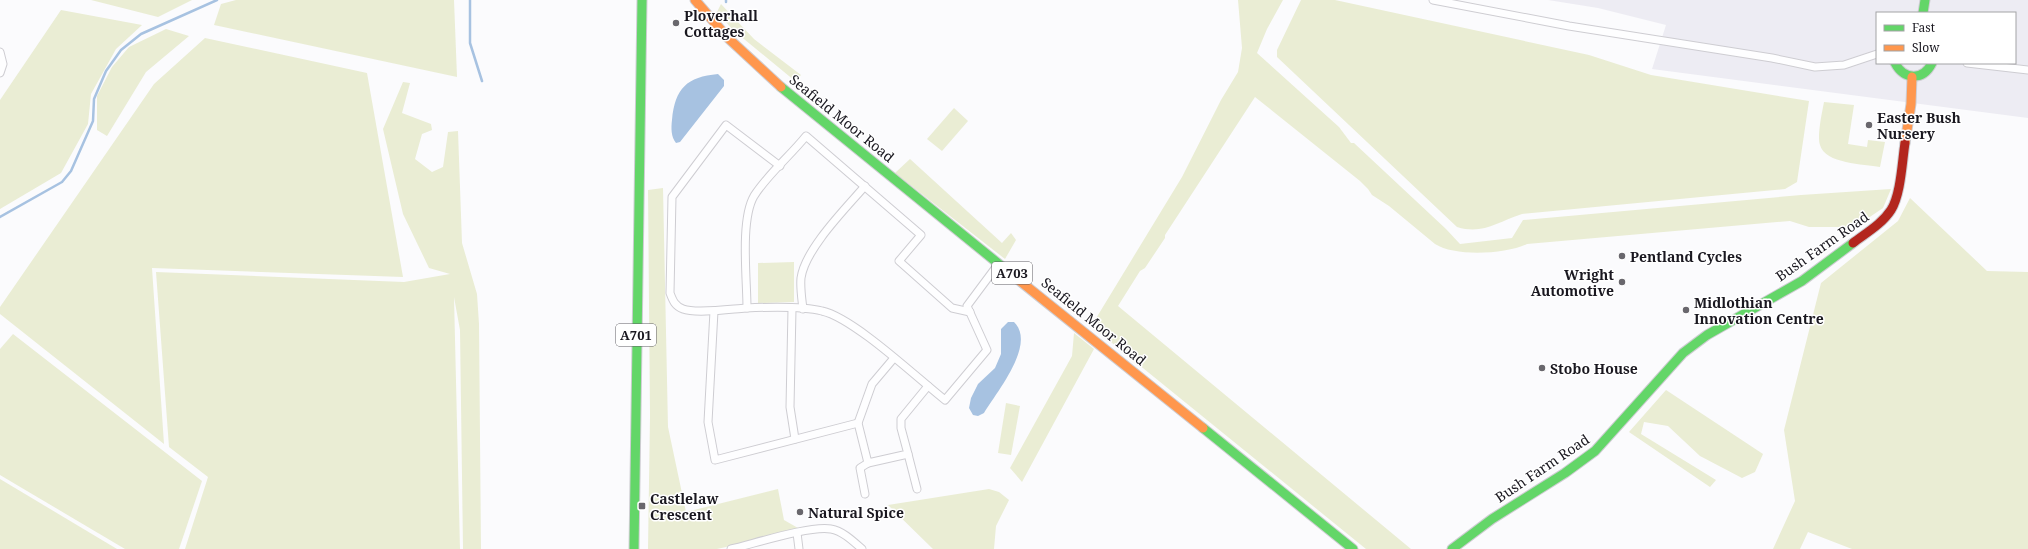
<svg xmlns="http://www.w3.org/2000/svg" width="2028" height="549" viewBox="0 0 2028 549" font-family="'Noto Serif',serif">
<rect width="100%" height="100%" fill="#fbfbfd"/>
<path fill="#edecf3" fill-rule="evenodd" d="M 1548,0 L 2028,0 L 2028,118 L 1652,69 L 1666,25 L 1598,8 ZM 1877,13 L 2015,13 L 2015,63 L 1877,63 Z"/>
<g fill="#eaedd4">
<polygon points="91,0 192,0 158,17"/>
<polygon points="236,0 454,0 457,77 214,25 221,4"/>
<path d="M 1238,0 L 1283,0 L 1267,29 L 1257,53 L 1339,127 L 1351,143 L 1354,143 L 1446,229 L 1460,244 L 1512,238 L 1523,220 L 1801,195 L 1891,189 L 1883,208 L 1855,227 L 1809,227 L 1790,221 L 1527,244 C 1506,254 1455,257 1435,244 L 1389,206 L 1372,195 L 1368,189 L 1360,181 L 1255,97 L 1165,235 L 1165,238 L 1145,268 L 1140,271 L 1118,306 L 1411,549 L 1366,549 L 1101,334 L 1095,320 L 1182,177 L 1221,100 L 1238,72 L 1242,48 Z"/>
<path d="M 1301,0 L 1335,0 L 1589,55 L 1651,75 L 1809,101 L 1797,182 L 1785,189 L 1522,214 C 1497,222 1483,235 1457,227 L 1277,57 L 1277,50 Z"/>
<polygon points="721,4 754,39 801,75 795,81 733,30 717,12"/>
<polygon points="61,10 142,25 116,49 91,94 88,124 61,173 0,209 0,100"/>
<polygon points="166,29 189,36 146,72 107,136 97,130 97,96 112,67 129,47"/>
<polygon points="205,38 367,73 403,277 152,268 164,444 0,314 0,307 154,84"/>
<polygon points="403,82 410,83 402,113 431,124 432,130 422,134 415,159 432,172 443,167 448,132 458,131 462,243 477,294 479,324 481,549 463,549 460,330 454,297 460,549 185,549 208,477 169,447 156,272 404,282 450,274 429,268 403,214 383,129"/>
<path d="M 1824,102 L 1854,105 L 1848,144 L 1867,147 L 1868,140 L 1885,142 L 1880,167 C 1864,164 1825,164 1820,145 C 1817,135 1822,113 1824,102 Z"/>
<polygon points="954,108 968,121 942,151 927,139"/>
<polygon points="910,159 1002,243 1011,233 1016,240 1005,259 895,173"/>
<polygon points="663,188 668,427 686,512 778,489 784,520 798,528 793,532 717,549 648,549 650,416 648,190"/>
<polygon points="1910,198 1987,271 2028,272 2028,549 1852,549 1808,532 1800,549 1773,549 1795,501 1784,430 1821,283 1898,221"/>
<polygon points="794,262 794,302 758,303 758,263"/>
<polygon points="1074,333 1094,349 1022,482 1010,468 1072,356"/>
<polygon points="13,334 202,481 179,549 125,549 0,475 0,349"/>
<polygon points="1666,390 1763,454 1755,472 1742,478 1700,456 1668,426 1644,422 1641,434 1716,480 1710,487 1629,432"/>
<polygon points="1006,403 1020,406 1011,455 998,453"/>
<polygon points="0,479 117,549 0,549"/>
<polygon points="989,489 999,492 1009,500 996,526 994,549 933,549 888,505"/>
</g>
<g fill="#a7c2e1">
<path d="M 718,74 L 724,80 L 724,86 L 680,142 L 676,143 C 671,137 671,128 672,120 C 675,88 687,77 718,74 Z"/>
<path d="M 1008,322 L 1014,322 C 1037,344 996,393 984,413 L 978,416 L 973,415 L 969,408 L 971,398 L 978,384 L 995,368 L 1001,354 L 1001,329 Z"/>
</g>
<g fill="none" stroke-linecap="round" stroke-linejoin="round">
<g stroke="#a7c2e1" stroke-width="2.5">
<polyline points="470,0 470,43 482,81"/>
<polyline points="726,2 726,0"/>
<polyline points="0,217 62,182 71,171 93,121 94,99 106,71 121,50 141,34 217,0"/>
</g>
<defs>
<g id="street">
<polyline points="1433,0 1569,26 1772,58 1815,67 1844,65 1877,54"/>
<polyline points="0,52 3,64 0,73"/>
<polyline points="1967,63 2028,70"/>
<path d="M 780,166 L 726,125 L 672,197 L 670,293 C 673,301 675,306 683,309 C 696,314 731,309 746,308 C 767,307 803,306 822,311 C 854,318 917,378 945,400 L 987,350 L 967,306 L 999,263"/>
<path d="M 747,308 C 747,279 740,220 754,196 C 768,174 790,156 806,136 L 921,235 L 899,261 L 952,308 L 970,312"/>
<polyline points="792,309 790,407 795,439"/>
<path d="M 803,309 C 802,300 800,288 801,278 C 805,249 846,208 865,186"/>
<polyline points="714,311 708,422 715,460 858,423"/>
<polyline points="894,358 872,384 858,423 868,463 908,454 901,428 901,419 928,386"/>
<polyline points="908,454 917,489"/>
<polyline points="865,494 860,468 868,463"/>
<polyline points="797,533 799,549"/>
<path d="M 731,549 C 753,544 811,525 831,529 C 843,531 854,542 862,549"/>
</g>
<g id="fast">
<polyline points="1923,13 1925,0"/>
<path d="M 1895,63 C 1904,80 1923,81 1932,63"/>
<polyline points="781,87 1005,269"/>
<polyline points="1203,428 1353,549"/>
<polyline points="634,549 642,0"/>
<polyline points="1452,549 1492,519 1565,473 1595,451 1683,353 1707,335 1802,281 1853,243"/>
</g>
<g id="slow">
<polyline points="695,0 728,38 781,87"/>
<polyline points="1905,143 1911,104 1912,77"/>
<polyline points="1005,269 1203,428"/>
</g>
<path id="jam" d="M 1853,243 C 1866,233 1882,224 1891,210 C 1901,194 1902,162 1905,143"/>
</defs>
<use href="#street" stroke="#cecdd2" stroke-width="9"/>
<use href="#fast" stroke="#cecdd2" stroke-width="11"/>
<use href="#slow" stroke="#cecdd2" stroke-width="11"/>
<use href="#jam" stroke="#cecdd2" stroke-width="11"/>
<use href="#street" stroke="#fefeff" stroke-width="7"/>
<use href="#fast" stroke="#63d668" stroke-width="9"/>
<use href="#slow" stroke="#ff974d" stroke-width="9"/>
<use href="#jam" stroke="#b3261e" stroke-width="9"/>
</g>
<g fill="#69676d" stroke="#fff" stroke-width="1.5">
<circle cx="676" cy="23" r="4"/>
<circle cx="1869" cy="125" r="4"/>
<circle cx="1622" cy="256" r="4"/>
<circle cx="1622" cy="282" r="4"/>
<circle cx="1686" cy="310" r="4"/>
<circle cx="1542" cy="368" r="4"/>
<rect x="638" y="502" width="8" height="8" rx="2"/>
<circle cx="800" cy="512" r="4"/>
</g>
<g text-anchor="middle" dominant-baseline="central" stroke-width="3" stroke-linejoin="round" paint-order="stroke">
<g fill="#fff" stroke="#5f5d63" stroke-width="1">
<rect x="992" y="262" width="40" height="22" rx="3"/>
<rect x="616" y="324" width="40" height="22" rx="3"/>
</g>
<g font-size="13" font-weight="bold" fill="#1a1820">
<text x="1012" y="273">A703</text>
<text x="636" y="335">A701</text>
</g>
<g font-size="14" font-weight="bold" fill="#1a1820" stroke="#fff" text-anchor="start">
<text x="684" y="15">Ploverhall<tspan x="684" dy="16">Cottages</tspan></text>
<text x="1877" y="117">Easter Bush<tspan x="1877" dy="16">Nursery</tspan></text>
<text x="1630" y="256">Pentland Cycles</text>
<text x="1614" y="274" text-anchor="end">Wright<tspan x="1614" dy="16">Automotive</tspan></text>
<text x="1694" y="302">Midlothian<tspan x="1694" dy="16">Innovation Centre</tspan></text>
<text x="1550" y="368">Stobo House</text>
<text x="650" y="498">Castlelaw<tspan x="650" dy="16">Crescent</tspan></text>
<text x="808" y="512">Natural Spice</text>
</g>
<g font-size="14" fill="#1a1820" stroke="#fff">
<text transform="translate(842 118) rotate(39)">Seafield Moor Road</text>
<text transform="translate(1822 246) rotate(-35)">Bush Farm Road</text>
<text transform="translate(1094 321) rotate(39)">Seafield Moor Road</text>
<text transform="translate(1542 468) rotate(-34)">Bush Farm Road</text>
</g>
</g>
<rect x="1876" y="12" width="140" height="52" fill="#ffffff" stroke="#a3a3a6"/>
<rect x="1884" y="25" width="20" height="6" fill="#63d668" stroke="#a3a3a6"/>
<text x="1912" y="32" font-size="12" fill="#1a1820">Fast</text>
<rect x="1884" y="45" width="20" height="6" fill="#ff974d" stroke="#a3a3a6"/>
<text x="1912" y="52" font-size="12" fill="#1a1820">Slow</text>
</svg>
